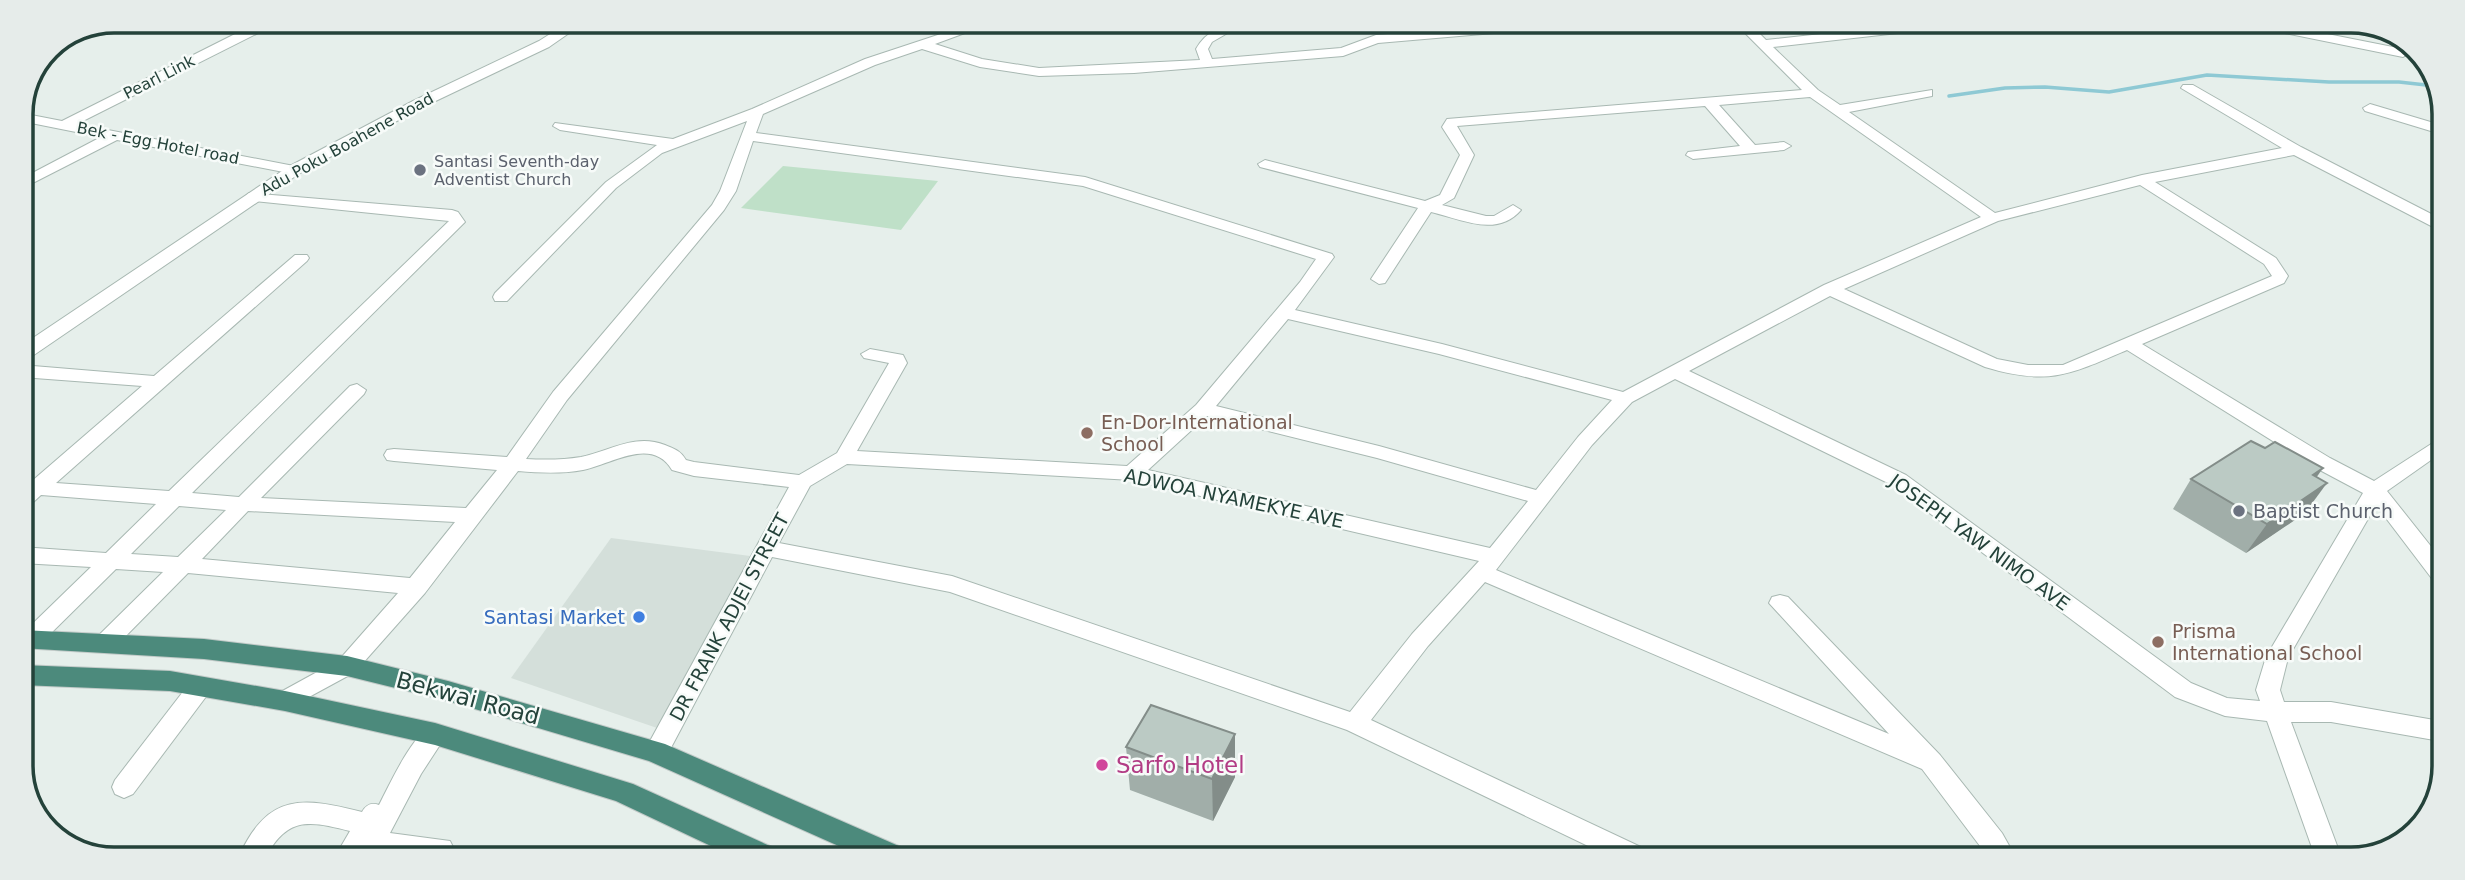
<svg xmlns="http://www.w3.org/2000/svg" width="2465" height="880" viewBox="0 0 2465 880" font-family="'DejaVu Sans',sans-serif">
<rect width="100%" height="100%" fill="#e6efeb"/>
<polygon fill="#d4dfda" points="611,538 758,557 660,729 511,678"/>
<polygon fill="#bfe0c8" points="783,166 938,181 901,230 741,208"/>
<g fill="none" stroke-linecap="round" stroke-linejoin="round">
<polyline stroke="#8ec9d4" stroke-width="3.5" points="1949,96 2005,88 2045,87 2109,92 2207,75 2329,82 2399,82 2435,86"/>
<defs>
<g id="minor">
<polygon points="174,21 255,25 357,22 351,26 258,33 77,124 294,166 299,167 301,170 299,173 294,174 117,140 21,189 21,179 101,137 21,121 21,113 62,121 241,31 180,25"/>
<path d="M 974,23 L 992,23 L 935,44 L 982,59 L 1039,68 L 1200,60 L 1196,49 C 1206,31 1225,23 1245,23 L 1212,42 L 1208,49 L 1212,59 L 1341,48 L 1376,35 L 1508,24 L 1638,24 L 1632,28 L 1528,30 L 1378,43 L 1343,56 L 1134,73 L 1039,76 L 980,67 L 922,49 L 875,65 L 763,114 L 756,133 L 1085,177 L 1332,254 L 1334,257 L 1295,310 L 1442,344 L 1623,392 L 1824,285 L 1981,217 L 1810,97 L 1719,105 L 1755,145 L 1784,142 L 1791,146 L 1784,150 L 1693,159 L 1686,155 L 1688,152 L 1740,146 L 1705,106 L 1457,126 L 1474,155 L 1454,198 L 1442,205 L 1486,216 L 1494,216 L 1513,205 L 1521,210 C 1497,238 1461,219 1431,212 L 1385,283 L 1379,284 L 1371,279 L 1418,208 L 1260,167 L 1258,164 L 1265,160 L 1425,201 L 1440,195 L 1460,155 L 1442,127 L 1447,119 L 1802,90 L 1736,24 L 1750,24 L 1766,40 L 1903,25 L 1909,29 L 1907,32 L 1773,47 L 1818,90 L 1840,105 L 1932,90 L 1932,96 L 1849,112 L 1995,213 L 2142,175 L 2282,148 L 2181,88 L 2183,85 L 2193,85 L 2301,147 L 2443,220 L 2443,231 L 2437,229 L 2294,155 L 2155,182 L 2276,258 L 2288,276 L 2284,283 L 2142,344 L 2330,458 L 2374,481 L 2442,437 L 2441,453 L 2387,491 L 2441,559 L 2441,582 L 2433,580 L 2376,505 L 2288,658 L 2280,690 L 2284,702 L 2331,702 L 2440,721 L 2440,741 L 2331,722 L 2291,722 L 2342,859 L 2316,859 L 2267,721 L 2225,716 L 2175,697 L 1892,485 L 1675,379 L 1632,402 L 1592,445 L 1496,570 L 1889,734 L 1769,603 L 1772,597 L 1780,595 L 1788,597 L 1940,755 L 2002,833 L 2016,858 L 1989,858 L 1922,769 L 1485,582 L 1428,646 L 1371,720 L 1645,849 L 1649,857 L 1611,857 L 1347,730 L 950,592 L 772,557 L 665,759 L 656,762 L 647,759 L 644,752 L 789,487 L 694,476 L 672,470 C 652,436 612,464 583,470 C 561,474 540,473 518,471 L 425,593 L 355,672 L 285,710 L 277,708 L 273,701 L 277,694 L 339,660 L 398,593 L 188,573 L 113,649 L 105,652 L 97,649 L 94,643 L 97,637 L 163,572 L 116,569 L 39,645 L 31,648 L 23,645 L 23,633 L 91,567 L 21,563 L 21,547 L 106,553 L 156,504 L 41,495 L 28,507 L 21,509 L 21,480 L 32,481 L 142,386 L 21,377 L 21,365 L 154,376 L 295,255 L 307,255 L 309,258 L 307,261 L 56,483 L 169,491 L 449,221 L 254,201 L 249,199 L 246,196 L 249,193 L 452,210 L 458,212 L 465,222 L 192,493 L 239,497 L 350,386 L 357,384 L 366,390 L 364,394 L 261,498 L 466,508 L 497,470 L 394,461 L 387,460 L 384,455 L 387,450 L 394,449 L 507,457 L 553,392 L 712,205 L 720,191 L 747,121 L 662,153 L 616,188 L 507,301 L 495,301 L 493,297 L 495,293 L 606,182 L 657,145 L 560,130 L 553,126 L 555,123 L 673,139 L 752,109 L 865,59 ZM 753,141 L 1083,186 L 1316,259 L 1300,282 L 1196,405 L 1127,466 L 857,451 L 907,363 L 903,355 L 870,349 L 861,354 L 864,358 L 889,363 L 837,453 L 799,475 L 694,462 L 686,460 C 681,451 675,449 665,445 C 635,433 610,451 581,457 C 563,460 544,460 526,459 L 567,400 L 724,210 L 736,191 ZM 2140,185 L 2264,264 L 2272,276 L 2063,365 L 2028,365 L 1997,359 L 1844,289 L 1998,221 ZM 1830,296 L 1985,367 C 2048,386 2069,375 2127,350 L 2316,468 L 2363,493 L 2266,657 L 2256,690 L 2260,701 L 2227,698 L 2191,683 L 1906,475 L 1689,371 ZM 1288,319 L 1439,354 L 1612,400 L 1578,437 L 1536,490 L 1379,446 L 1216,406 ZM 1207,416 L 1377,458 L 1528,501 L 1490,548 L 1148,470 ZM 847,464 L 1132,480 L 1479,561 L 1412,634 L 1350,712 L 952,576 L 779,543 L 810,486 ZM 179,506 L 226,510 L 178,557 L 131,554 ZM 248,511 L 455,522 L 410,578 L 202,559 Z"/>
<polygon points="2264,26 2287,26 2403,49 2409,53 2403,57 2270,30"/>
<polygon points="2370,104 2444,126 2444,135 2365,111 2363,108"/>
<polygon points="200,678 208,680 212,687 208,694 133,794 124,798 115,794 112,787 115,780 192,680"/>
<path d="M 435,724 L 443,727 L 447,734 L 421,774 L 390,833 L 450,841 L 454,849 L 451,855 L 383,855 L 369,851 L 367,848 L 363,855 L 336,855 L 350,831 C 311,821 288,816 267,855 L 240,854 C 269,793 303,797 362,812 C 366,805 371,802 379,805 C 390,784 413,732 435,724 Z"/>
</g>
<polygon id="tertiary" points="569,22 585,22 549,47 423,107 300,173 28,359 21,361 21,346 288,167 413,101 539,41"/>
<g id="trunk">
<polygon points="21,630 204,639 347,656 448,681 665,744 901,847 905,856 861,856 649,761 448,701 347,676 204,659 21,648"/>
<polygon points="21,665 170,671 285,691 435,723 633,784 772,847 776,856 732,856 616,801 435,745 285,711 170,691 21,685"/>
</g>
</defs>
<use href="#minor" stroke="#a8b8b2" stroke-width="2"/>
<use href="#tertiary" stroke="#a8b8b2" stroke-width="2"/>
<use href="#trunk" stroke="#c2cac8" stroke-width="2"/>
<use href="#minor" fill="#fff" fill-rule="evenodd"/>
<use href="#tertiary" fill="#fff" fill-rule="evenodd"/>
<use href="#trunk" fill="#4c8a7c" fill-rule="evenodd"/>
</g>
<g fill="#a1aea9">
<polygon points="2317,478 2305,513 2246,553 2173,509 2191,479"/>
<polygon points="1126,747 1235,777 1213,821 1130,790"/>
</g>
<g fill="#838d89">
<polygon points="2323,468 2302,498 2313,475"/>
<polygon points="2327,483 2305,513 2246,553 2267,524"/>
<polygon points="1235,734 1235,777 1213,821 1212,779"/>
</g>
<g fill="#bbcac4" stroke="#838d89" stroke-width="2">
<polygon points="2251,441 2265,448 2275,442 2323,468 2313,475 2327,483 2267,524 2191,479"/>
<polygon points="1151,705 1235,734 1212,779 1126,747"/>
</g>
<g fill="#6b7280" stroke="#f7fbf9" stroke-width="2.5">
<circle cx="420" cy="170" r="7"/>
<circle cx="2239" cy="511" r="7"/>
</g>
<g fill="#8d6e63" stroke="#f7fbf9" stroke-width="2.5">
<circle cx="1087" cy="433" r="7"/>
<circle cx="2158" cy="642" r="7"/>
</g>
<circle fill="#3f7fe0" stroke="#f7fbf9" stroke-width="2.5" cx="639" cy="617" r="7"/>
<circle fill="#d1479c" stroke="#f7fbf9" stroke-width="2.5" cx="1102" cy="765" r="7"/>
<g text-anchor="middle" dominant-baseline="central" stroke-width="5" stroke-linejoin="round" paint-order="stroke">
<g font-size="16" fill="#24423a" stroke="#f7fbf9">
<text transform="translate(159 77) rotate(-27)">Pearl Link</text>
<text transform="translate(158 143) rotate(11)">Bek - Egg Hotel road</text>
<text transform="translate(347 144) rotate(-29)">Adu Poku Boahene Road</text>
</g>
<g font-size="16" fill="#5b616d" stroke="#f7fbf9" text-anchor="start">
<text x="434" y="161">Santasi Seventh-day<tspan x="434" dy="18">Adventist Church</tspan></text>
</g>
<g font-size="19" fill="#785e54" stroke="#f7fbf9" text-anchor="start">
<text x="1101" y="422">En-Dor-International<tspan x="1101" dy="22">School</tspan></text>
<text x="2172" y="631">Prisma<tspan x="2172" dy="22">International School</tspan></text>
</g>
<g font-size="19" fill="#24423a" stroke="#f7fbf9">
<text transform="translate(1234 498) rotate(12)">ADWOA NYAMEKYE AVE</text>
<text transform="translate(1980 542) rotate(36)">JOSEPH YAW NIMO AVE</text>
<text transform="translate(729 617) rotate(-62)">DR FRANK ADJEI STREET</text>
</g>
<g font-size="19" fill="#5b616d" stroke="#f7fbf9" text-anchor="start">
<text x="2253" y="511">Baptist Church</text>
</g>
<g font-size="19" fill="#366cbe" stroke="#f7fbf9" text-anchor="end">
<text x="625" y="617">Santasi Market</text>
</g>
<g font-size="23" fill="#24423a" stroke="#f7fbf9">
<text transform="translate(468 698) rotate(15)">Bekwai Road</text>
</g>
<g font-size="23" fill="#b23c85" stroke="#f7fbf9" text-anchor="start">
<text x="1116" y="765">Sarfo Hotel</text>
</g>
</g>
<path d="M0 0H2465V880H0ZM114 33H2351A81 81 0 0 1 2432 114V766A81 81 0 0 1 2351 847H114A81 81 0 0 1 33 766V114A81 81 0 0 1 114 33Z" fill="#e6ecea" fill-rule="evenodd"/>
<path fill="none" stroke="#24423a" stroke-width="3.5" d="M114 33H2351A81 81 0 0 1 2432 114V766A81 81 0 0 1 2351 847H114A81 81 0 0 1 33 766V114A81 81 0 0 1 114 33Z"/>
</svg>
